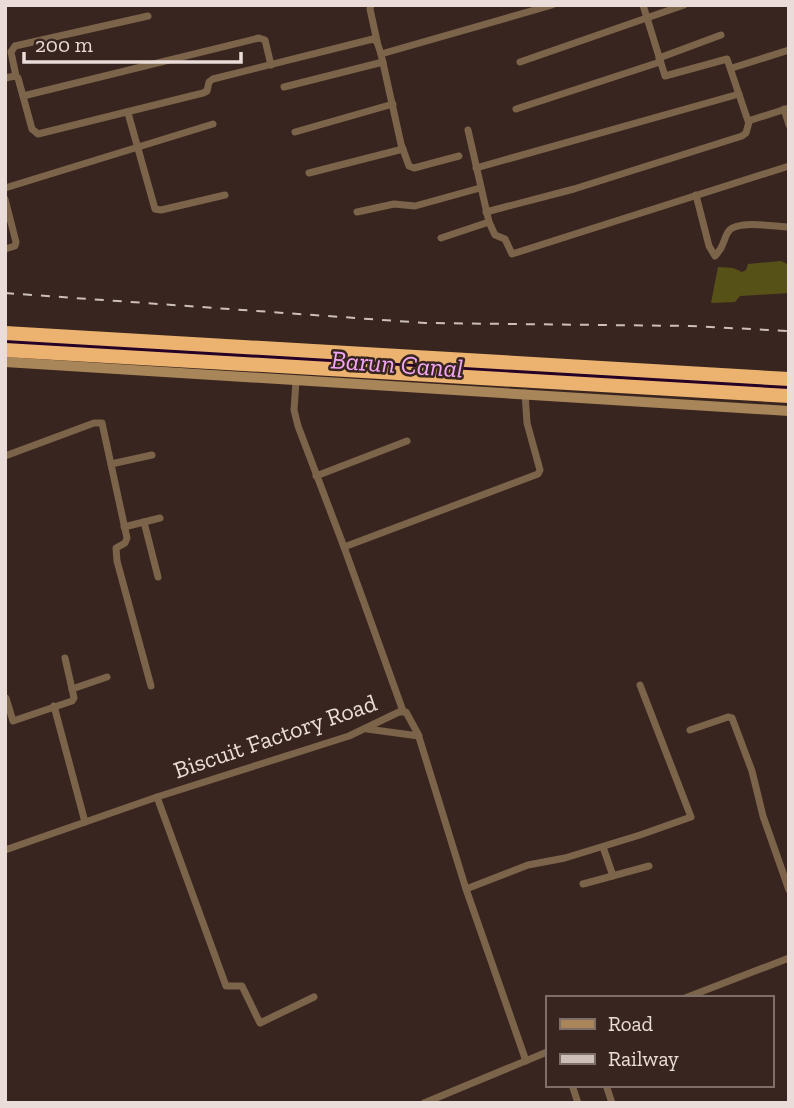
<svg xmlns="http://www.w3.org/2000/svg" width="794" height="1108" viewBox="0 0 794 1108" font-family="'Zilla Slab',serif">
<rect width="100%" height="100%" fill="#39251f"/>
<polygon fill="#565217" points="781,261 789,265 789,293 740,296 735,302 711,303 718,267 733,268 742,272 746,270 748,264"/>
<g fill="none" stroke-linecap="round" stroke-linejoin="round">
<polyline stroke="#250127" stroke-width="8" points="5,340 789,388"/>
<g stroke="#7b644a" stroke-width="7">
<polyline points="371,5 370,9 377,41"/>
<polyline points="643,5 665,76 727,59 748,121 789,108"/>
<polyline points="381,54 552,5"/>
<polyline points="659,58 721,35"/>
<polyline points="520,62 684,5"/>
<polyline points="732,68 789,50"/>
<polyline points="16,76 11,52 15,46 148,16"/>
<polyline points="5,78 15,76 18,78 32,129 38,134 203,93 207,91 209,82 213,79 373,39 377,42 381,54 401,144 409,166 414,168 459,156"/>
<polyline points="284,87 383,62"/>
<polyline points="23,96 259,38 265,40 271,65"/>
<polyline points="516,109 660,62"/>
<polyline points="784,109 789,125"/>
<polyline points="128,113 155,209 161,210 225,195"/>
<polyline points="468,130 489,222 495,235 505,239 512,254 789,166"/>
<polyline points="295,132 393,104"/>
<polyline points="476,168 739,94"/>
<polyline points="309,173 403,149"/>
<polyline points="5,188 213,124"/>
<path d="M 696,195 L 709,246 L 715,256 C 725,246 722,242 728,232 C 735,219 776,227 789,227"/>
<polyline points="5,199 16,242 15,246 5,249"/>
<polyline points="357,212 394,204 415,206 480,188"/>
<polyline points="486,212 574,189 742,136 746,133 749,122"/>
<polyline points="441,238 489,222"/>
<polyline points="296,381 294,410 298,426 344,547 403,711"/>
<polyline points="5,456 94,423 102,423 127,538 125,543 116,548 117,561 151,686"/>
<polyline points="111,464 152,455"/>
<polyline points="316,476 407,441"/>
<polyline points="144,522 158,577"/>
<polyline points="124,527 160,518"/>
<polyline points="344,547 538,474 540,470 527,423 525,393"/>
<polyline points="65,658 72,689"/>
<polyline points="6,698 13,721 72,701 74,698 72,689 107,677"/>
<polyline points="54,706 85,822"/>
<polyline points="367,729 419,736"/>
<polyline points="690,730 728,717 732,718 752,771 763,816 789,890"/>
<polyline points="157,797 226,986 242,986 260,1023 314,997"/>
<polyline points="603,847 613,876"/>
<polyline points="5,850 157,797 349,736 399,712 406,712 418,734 466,889 526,1061"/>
<polyline points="583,884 649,866"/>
<polyline points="466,889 528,865 565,858 640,835 691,817 640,685"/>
<polyline points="685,998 789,958"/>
<polyline points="572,1085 578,1103"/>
<polyline points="606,1085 612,1103"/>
<polyline points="424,1103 547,1052"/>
</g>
<polyline stroke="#a9855a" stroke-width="10" points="5,362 789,411"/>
<g stroke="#ecb370" stroke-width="14">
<polyline points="5,333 789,379"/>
<polyline points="5,350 789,396"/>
</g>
<polyline stroke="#cdbeba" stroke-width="2" stroke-dasharray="9 9" stroke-linecap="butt" points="5,293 425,323 690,326 789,331"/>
</g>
<g text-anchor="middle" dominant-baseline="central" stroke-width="5" stroke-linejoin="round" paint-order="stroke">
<g font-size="24" fill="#eadcd8" stroke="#39251f">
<text transform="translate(275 736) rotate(-19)">Biscuit Factory Road</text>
</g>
<g font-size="26" font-style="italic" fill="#f4a6f6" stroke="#39251f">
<text transform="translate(397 364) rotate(4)">Barun Canal</text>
</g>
</g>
<rect width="794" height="1108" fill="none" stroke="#eadcd8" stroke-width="14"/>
<rect x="546" y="996" width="228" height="91" fill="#39251f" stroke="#806e69" stroke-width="2"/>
<rect x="560" y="1019" width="35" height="10" fill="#a9855a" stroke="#806e69" stroke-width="2"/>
<text x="608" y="1031" font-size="21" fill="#eadcd8">Road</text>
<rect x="560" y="1054" width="35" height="10" fill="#cdbeba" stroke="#806e69" stroke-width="2"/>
<text x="608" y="1066" font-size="21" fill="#eadcd8">Railway</text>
<path d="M24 52v10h217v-10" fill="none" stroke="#eadcd8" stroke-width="3.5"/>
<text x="35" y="52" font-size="21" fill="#eadcd8" stroke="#39251f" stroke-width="5" paint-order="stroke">200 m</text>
</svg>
